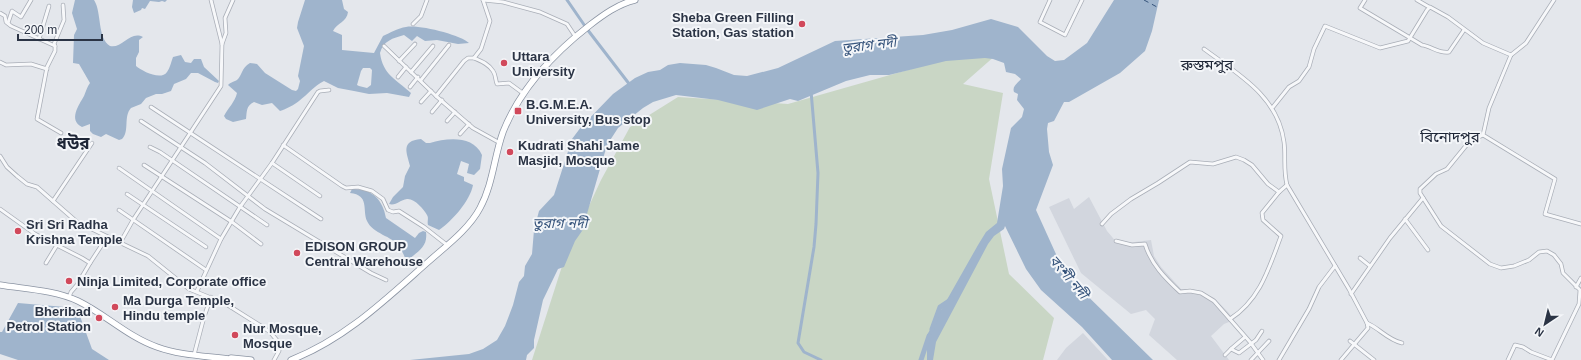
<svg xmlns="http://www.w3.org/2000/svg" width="1581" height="360" viewBox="0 0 1581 360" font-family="Arial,'Noto Sans Bengali',sans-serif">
<rect width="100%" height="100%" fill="#e4e7ec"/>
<g fill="#d2d6de">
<polygon points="1089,197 1107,231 1118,244 1151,240 1154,256 1161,267 1181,289 1197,290 1214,298 1228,312 1234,320 1224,324 1211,336 1229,360 1177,360 1149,335 1155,319 1146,310 1131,314 1081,273 1049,207 1069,198 1074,209"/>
<polygon points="1083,333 1108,360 1057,360 1066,348"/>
</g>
<polygon fill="#c9d6c5" points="1013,40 963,84 1003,93 989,179 1009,274 1054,318 1043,360 532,360 564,260 601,180 630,127 678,97 788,104"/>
<g fill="#9fb4cc" fill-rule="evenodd">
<path d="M 75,0 L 94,0 C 102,12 97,38 110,46 C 122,49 130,30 143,37 L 139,40 L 139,52 L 136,58 L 136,66 C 142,71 161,81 167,72 C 170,68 171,62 173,57 L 181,55 L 185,62 L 191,63 L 194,59 L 201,59 L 204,67 L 219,81 L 218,83 L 215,82 L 198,73 L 191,73 L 186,79 L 174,84 L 171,91 L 162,94 L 156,94 L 146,98 L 141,104 L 131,108 C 123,117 130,131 122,139 L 119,140 L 106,134 L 101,137 L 93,134 L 90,131 L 90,124 L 82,127 C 68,120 79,105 84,96 C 86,91 87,87 90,83 L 79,64 L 73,63 L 74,35 L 77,29 L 72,13 Z"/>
<polygon points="133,0 167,0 165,2 162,1 159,2 150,1 145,9 142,8 141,10 134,13 132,7"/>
<path d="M 305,0 L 342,0 L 344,9 L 348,12 C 347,22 337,23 333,31 L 342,35 L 342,50 L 374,53 L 383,36 C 390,33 398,28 406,27 C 418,24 461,35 469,43 L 458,44 L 437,40 L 425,41 L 417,36 L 412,41 L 404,35 C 393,38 383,41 380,53 C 383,75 396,79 411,93 L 409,97 L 387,93 L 369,94 L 354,91 L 338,88 L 324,81 C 314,86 308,94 299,101 C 294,105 286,109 280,111 L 272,103 L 262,105 L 254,102 C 246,106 247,111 246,119 L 233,122 L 226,119 L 224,116 C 228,108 235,102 237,93 L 228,85 C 231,82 233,82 237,80 C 242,76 241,68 250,63 L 257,64 L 265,73 L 292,90 L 296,91 L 298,89 L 300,81 L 298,76 L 304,46 L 297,28 L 298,22 ZM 363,68 L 370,68 L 372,70 L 371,85 L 367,88 L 359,86 L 357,85 L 361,71 Z"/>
<path d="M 1114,0 L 1159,0 L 1152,31 L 1145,51 L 1120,73 L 1069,102 L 1064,102 L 1054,121 L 1048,123 L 1047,129 L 1049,152 L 1053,165 L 1036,210 L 1065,274 L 1153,360 L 1112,360 L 1082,327 L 1041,290 L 1026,269 L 1005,226 L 1004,229 L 994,236 L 988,244 L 936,342 L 933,360 L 927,360 L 927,335 L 978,245 L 986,232 L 997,223 L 1003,186 L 1002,169 L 1011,128 L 1022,117 L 1024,109 L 1017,100 L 1018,94 L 1014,92 C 1012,86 1017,84 1021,79 L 1015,74 L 1006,72 L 1004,63 L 993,59 L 985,58 L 946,61 L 889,75 L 870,75 L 846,81 L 798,101 L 790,99 L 757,110 L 718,100 L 676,95 L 653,102 L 643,108 L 618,128 L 607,145 L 582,231 L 575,241 L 564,267 L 558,269 L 543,300 L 534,340 L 534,348 L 527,355 L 526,360 L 410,360 L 469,354 L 483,349 L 497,340 L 505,326 L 513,305 L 519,282 L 524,276 L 525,266 L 532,254 L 534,230 L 539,211 L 554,195 L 572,139 L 581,127 L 613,94 L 635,78 L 648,72 L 660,70 L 668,65 L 680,63 L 706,65 L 716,68 L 734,75 L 747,76 L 778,68 L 835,41 L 923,35 L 952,30 L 991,19 L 1018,27 L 1047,56 L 1055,61 L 1064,60 L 1087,43 Z"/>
<path d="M 421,139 L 426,143 L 430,143 C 447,138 473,135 482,155 L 480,169 L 474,175 L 467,173 L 469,164 L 461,161 L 457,174 L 464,177 L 464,181 L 473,185 C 470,201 452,221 439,230 L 428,225 C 427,221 429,218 427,215 C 424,209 414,198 407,199 C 400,200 396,206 389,204 L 393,197 L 403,187 L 405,176 L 410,166 C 407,153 400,141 421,139 Z"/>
<path d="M 352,189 C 372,188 383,200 386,218 L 415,238 L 419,233 L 423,231 L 426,232 C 428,247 418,251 407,261 L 406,260 C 404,255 402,251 399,246 C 392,236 373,234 367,221 C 362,210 370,195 350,193 Z"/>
<polygon points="18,303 77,308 92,349 109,360 18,360 0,354 0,332 2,332"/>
</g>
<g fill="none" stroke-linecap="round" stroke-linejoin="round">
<g stroke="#9fb4cc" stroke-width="3">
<polyline points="567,0 587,29 630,85"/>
<polyline points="811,91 818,173 816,224 814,247 798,343 804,352 821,360"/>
</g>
<g stroke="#9fb4cc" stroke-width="5">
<polyline points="932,329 940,307 952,299"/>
<polyline points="921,360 929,336"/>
</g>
<polyline stroke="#34527a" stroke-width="1" stroke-dasharray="5 4" stroke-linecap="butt" points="1144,0 1157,7"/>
<defs>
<g id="street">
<path d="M 483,0 L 490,21 L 481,49 L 474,58 C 481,61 489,64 493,71 C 496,75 495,79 497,84 L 509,83 L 524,94"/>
<polyline points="483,0 503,2 540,12 567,24 575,36"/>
<polyline points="1050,0 1040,22 1065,35 1082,0"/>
<path d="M 1365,0 L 1360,8 L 1422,45 C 1431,46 1439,54 1449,52 L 1464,30"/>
<polyline points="1417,0 1429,7"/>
<polyline points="1554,0 1526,43 1511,55 1489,108 1483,135 1555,179 1545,214 1581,224"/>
<polyline points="0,13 5,16 6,22 11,26 55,46 55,51 47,67 37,119 61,133"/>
<polyline points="8,23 12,11 21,17 31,0"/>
<polyline points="413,24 421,16 427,0"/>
<polyline points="39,39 49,6"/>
<polyline points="222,44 226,33 225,18 233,0"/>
<polyline points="55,46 54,44 64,20 63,5"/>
<polyline points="384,46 436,96 473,128 500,143"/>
<path d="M 1204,49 C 1238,74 1278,96 1284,142 C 1286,157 1283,168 1287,185 L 1349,289 L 1367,323 L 1368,328 L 1341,360"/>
<polyline points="399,61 415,44"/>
<polyline points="0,62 6,65 31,64 47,69"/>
<polyline points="411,72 433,46"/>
<polyline points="398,77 406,67"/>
<polyline points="421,80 449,45"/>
<polyline points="410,87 418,77"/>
<polyline points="436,96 464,61 468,58 474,58"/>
<polyline points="421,102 431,91"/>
<polyline points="151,107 321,219"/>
<polyline points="1273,107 1289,87 1299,81 1309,67 1314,49 1325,26 1380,48 1408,41 1427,10 1430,7 1448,17 1483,43 1511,55"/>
<polyline points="432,112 442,100"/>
<polyline points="141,121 205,163 265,209 371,273 386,280"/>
<polyline points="447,121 455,112"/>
<polyline points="460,134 469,124"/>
<polyline points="1483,135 1469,142 1447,169 1436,174 1420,189 1420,193 1441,226 1490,264 1501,268 1514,266 1529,260 1539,252 1547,251 1554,255 1561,264 1563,273 1580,290 1579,304 1552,360 1531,352 1523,347 1515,345 1508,360"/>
<polyline points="283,145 342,186 346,188 358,187 372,191 383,199 388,210 393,212 399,211 424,227 447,245"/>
<polyline points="150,147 160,152 267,225"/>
<polyline points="0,156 7,167 17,176 27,184 37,187 77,222 148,256 189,289 226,304 261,326 270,332 280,344 279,351 274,360"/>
<polyline points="272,163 320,196"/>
<polyline points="144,165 232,222 261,244"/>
<polyline points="119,168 221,239"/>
<polyline points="127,194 206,247"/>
<polyline points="53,201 92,143"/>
<polyline points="0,209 35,234 82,258 90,263 77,285 71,292 69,297"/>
<polyline points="119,210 206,270"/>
<polyline points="1405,219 1428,250"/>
<polyline points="1102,224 1111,214 1131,199 1158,183 1190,162 1213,164 1236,157 1244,160 1252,165 1268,184 1279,192"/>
<path d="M 1116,241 L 1132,245 L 1145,244 C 1151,264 1165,278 1180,292 L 1190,291 L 1201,293 L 1214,301 L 1250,342 L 1263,360"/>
<polyline points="120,243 133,220 221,86 222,44 211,0"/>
<polyline points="1360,258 1370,266"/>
<polyline points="46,263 57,245"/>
<polyline points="90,263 107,237"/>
<polyline points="1576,287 1581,278"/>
<polyline points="197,291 221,239 240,207 272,163 318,92 320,91 329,90"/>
<polyline points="1351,294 1390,238 1423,198"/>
<path d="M 1230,319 C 1260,300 1269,268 1281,236 L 1263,220 L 1262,213 L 1279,192 L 1287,185"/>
<path d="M 1367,323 C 1379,328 1388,340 1402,343"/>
<polyline points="1350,341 1374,360"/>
<polyline points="1231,349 1245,337"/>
<polyline points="194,355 204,317 211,297"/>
<polyline points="1225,355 1231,349 1239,353 1256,340 1262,331"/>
<polyline points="1251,360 1269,341"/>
<polyline points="1279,360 1309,309 1319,287 1335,266"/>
</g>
<g id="highway">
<path d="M 0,285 C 25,289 54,290 78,301 C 105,314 128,337 157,347 C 182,356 209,356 235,360"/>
<polyline points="231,358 251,360"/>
<path d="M 291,360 C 345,339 385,300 428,262 C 446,246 469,229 480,208 C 493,184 494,157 503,132 C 520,89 554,53 590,25 C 603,15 618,4 635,0"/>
</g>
</defs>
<use href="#street" stroke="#a9aeb7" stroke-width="4.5"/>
<use href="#highway" stroke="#8b94a3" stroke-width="7"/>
<use href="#street" stroke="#f7f8fa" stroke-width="3"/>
<use href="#highway" stroke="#fff" stroke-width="5.5"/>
</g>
<g fill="#d1495b" stroke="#f4f6f9" stroke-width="1.5">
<circle cx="802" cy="24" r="4"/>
<circle cx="504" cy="63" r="4"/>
<rect x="514" y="107" width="8" height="8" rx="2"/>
<circle cx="510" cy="152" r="4"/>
<circle cx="18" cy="231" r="4"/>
<circle cx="297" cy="253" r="4"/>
<circle cx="69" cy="281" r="4"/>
<circle cx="115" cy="307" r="4"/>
<circle cx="99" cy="318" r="4"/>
<circle cx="235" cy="335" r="4"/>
</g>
<g text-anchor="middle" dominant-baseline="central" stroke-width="4" stroke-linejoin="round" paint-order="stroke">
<g font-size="13" font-weight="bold" fill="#2b3445" stroke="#f4f6f9" text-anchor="start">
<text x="794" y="17" text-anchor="end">Sheba Green Filling<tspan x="794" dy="15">Station, Gas station</tspan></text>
<text x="512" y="56">Uttara<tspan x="512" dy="15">University</tspan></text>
<text x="526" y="104">B.G.M.E.A.<tspan x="526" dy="15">University, Bus stop</tspan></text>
<text x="518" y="145">Kudrati Shahi Jame<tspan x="518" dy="15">Masjid, Mosque</tspan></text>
<text x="26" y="224">Sri Sri Radha<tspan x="26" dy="15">Krishna Temple</tspan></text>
<text x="305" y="246">EDISON GROUP<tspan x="305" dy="15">Central Warehouse</tspan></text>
<text x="77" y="281">Ninja Limited, Corporate office</text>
<text x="123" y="300">Ma Durga Temple,<tspan x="123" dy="15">Hindu temple</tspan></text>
<text x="91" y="311" text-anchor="end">Bheribad<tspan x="91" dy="15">Petrol Station</tspan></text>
<text x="243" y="328">Nur Mosque,<tspan x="243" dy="15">Mosque</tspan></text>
</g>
<g font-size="14" font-style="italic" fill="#34527a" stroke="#f4f6f9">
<text transform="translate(869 45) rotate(-7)">তুরাগ নদী</text>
<text x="560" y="223">তুরাগ নদী</text>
<text transform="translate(1069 277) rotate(50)">বংশী নদী</text>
</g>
<g font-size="15" fill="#1d2536" stroke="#f4f6f9">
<text x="1207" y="64">রুস্তমপুর</text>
<text x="1450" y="136">বিনোদপুর</text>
</g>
<g font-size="17" font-weight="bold" fill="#1d2536" stroke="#f4f6f9">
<text x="73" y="143">ধউর</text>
</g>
</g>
<g transform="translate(1545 324) rotate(215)" stroke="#f4f6f9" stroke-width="3" paint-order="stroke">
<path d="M0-3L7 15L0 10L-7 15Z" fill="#2b3445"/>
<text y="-6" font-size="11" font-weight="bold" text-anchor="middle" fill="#2b3445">N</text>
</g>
<path d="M18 34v6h84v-6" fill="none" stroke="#2b3445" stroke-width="2"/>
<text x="24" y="34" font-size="12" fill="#2b3445" stroke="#f4f6f9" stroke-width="3" paint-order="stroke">200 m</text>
</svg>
